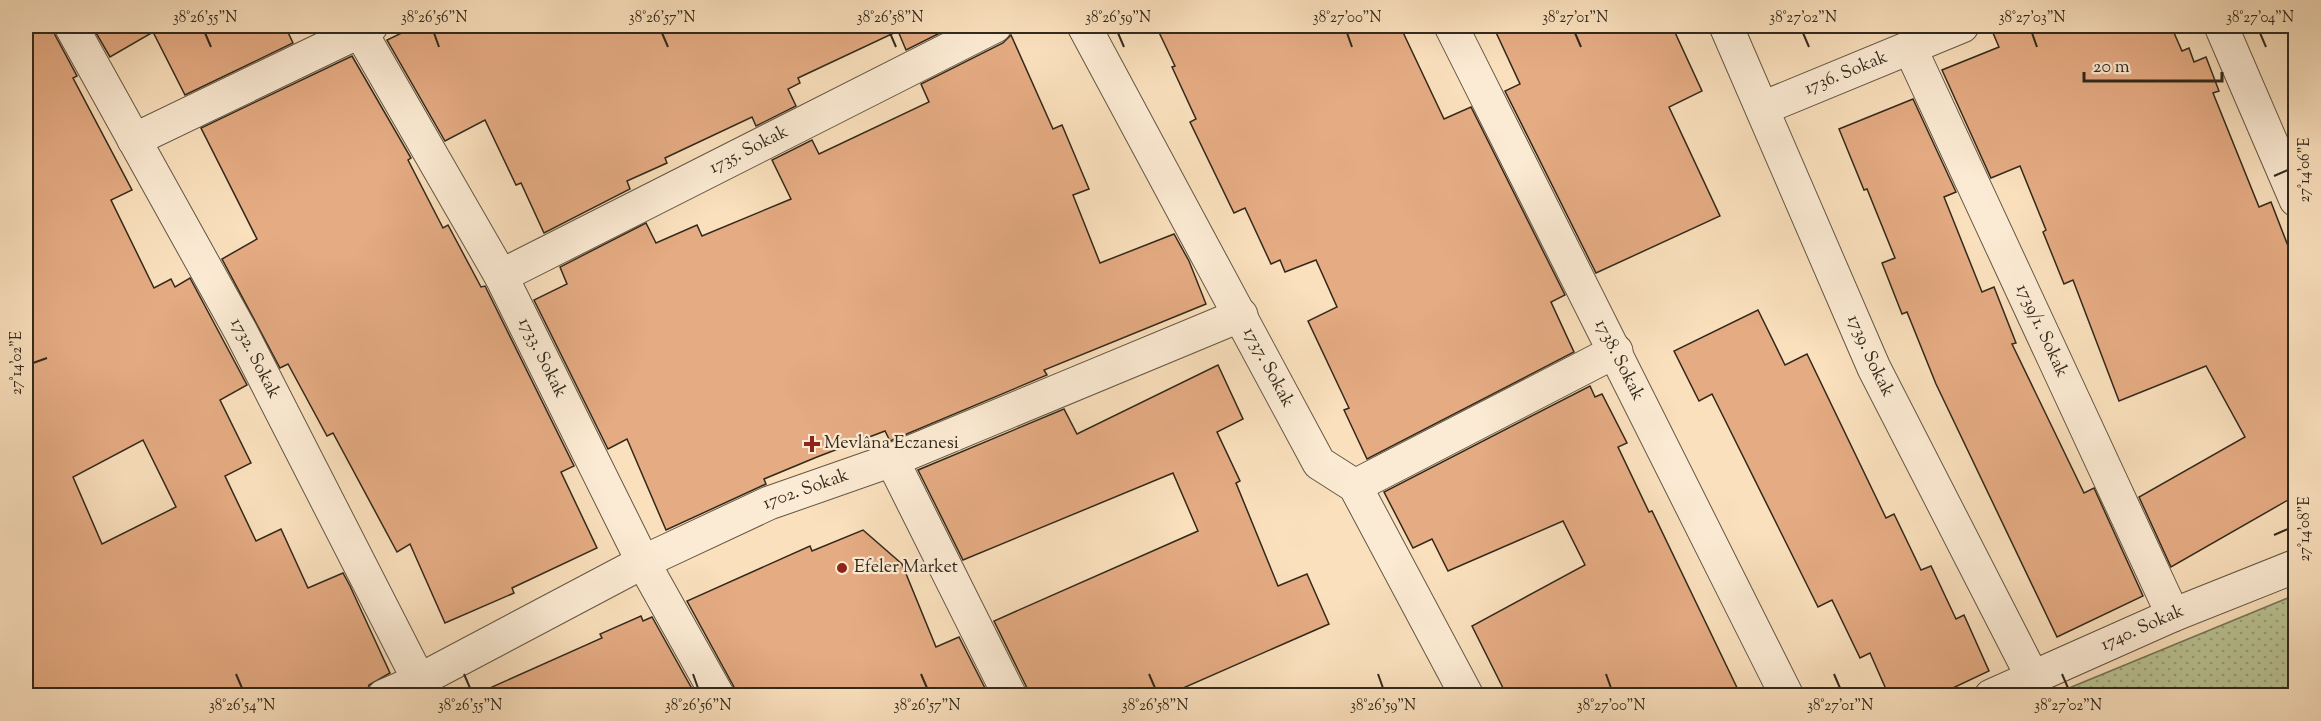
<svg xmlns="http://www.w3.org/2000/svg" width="2321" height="721" viewBox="0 0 2321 721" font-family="'Sorts Mill Goudy',serif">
<defs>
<pattern id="grass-dots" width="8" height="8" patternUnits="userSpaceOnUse" patternTransform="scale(1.5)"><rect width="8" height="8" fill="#bac394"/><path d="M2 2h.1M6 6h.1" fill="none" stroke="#989e78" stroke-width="1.8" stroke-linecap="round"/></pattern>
</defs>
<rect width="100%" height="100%" fill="#fae0bd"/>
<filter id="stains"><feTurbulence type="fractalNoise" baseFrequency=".00333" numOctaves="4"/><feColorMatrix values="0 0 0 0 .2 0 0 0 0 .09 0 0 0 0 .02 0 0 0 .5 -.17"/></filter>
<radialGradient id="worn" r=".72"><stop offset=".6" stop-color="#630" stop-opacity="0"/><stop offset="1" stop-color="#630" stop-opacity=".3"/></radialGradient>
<polygon fill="url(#grass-dots)" stroke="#767658" stroke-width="1.5" points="2295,595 2295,695 2052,695"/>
<g fill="#e5ab83" stroke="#32291c" stroke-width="1.5" fill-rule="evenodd">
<path d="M 26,26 L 52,26 L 55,35 L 77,76 L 73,78 L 132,190 L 111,200 L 154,288 L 171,279 L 175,287 L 190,278 L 247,385 L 220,400 L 251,463 L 225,476 L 256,541 L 281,529 L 308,588 L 343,573 L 350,586 L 390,673 L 369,685 L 366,696 L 26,696 ZM 143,440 L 176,507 L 102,544 L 73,477 Z"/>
<polygon points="92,26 285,26 293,43 185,95 153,32 110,57"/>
<polygon points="416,26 954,26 906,50 898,31 798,78 800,83 788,89 796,106 756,126 752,117 665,158 667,163 627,181 630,189 544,233 521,183 516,185 485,120 445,141 387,40"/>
<polygon points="1156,26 1400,26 1444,119 1471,107 1565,295 1551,302 1574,352 1367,459 1344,410 1349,408 1308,321 1337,307 1316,260 1285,272 1280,260 1271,264 1245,208 1234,213 1190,122 1196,119 1172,67 1175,66"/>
<polygon points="1493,26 1672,26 1702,91 1669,107 1720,216 1596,273 1505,91 1520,84"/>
<polygon points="1990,26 2171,26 2182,51 2189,48 2194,62 2206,57 2219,91 2213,93 2259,207 2271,202 2295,264 2295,496 2171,567 2139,497 2245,437 2206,366 2119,401 2073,280 2064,284 2043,232 2046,230 2020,166 1991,178 1942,70 1999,47"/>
<polygon points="1011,35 1053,129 1062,125 1089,189 1073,195 1100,263 1174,234 1189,261 1206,304 1044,370 1047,375 890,441 885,431 817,457 764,479 766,484 666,530 627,439 608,449 534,300 567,284 560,267 646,223 656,243 697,225 702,236 791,199 772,160 812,140 819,154 929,102 921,84 1003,43"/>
<polygon points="352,56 411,158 408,160 443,228 448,225 481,287 485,286 574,466 561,472 597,548 512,588 514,593 445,623 410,544 397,552 333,433 327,436 288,364 280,368 222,259 257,239 201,128"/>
<polygon points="1913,99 1956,192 1944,197 1982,292 1994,287 2016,343 2012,344 2084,493 2094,488 2143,596 2057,637 1936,384 1907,312 1902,314 1882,263 1895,258 1867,189 1864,190 1839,129"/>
<polygon points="1758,310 1785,365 1807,354 1886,518 1894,514 1921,570 1931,566 1956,619 1964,615 1989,671 1936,696 1889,696 1870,653 1860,658 1832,600 1818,607 1712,394 1699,401 1674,351"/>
<polygon points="1218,365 1243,419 1217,432 1240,481 1236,483 1278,586 1307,574 1329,624 1165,696 1028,696 1027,688 994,621 1198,531 1173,473 963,560 918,470 1064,409 1077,434"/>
<polygon points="1590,386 1595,397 1602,394 1627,443 1618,447 1649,512 1652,511 1741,696 1507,696 1472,626 1585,565 1563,521 1448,571 1432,539 1413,548 1384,492"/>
<polygon points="863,530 902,564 936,647 959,637 989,696 737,696 734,687 687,601 810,546 812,551"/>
<polygon points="641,616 643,621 652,617 696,696 472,696 602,638 600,634"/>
</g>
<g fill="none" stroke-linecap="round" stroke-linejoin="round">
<defs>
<g id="minor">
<path id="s1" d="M 71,26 L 241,332 L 427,696"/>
<path id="s2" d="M 357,26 L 501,276 L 643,562 L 718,696"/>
<path id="s3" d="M 1084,26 L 1319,463 L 1355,486 L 1467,696"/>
<path id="s4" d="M 1451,26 L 1787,696"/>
<path id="s5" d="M 1726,26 L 1874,368 L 2033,678"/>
<path id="s6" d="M 1910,48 L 2173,615"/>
<path id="s7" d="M 1763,108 L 1962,26"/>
<polyline points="134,140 371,26"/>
<path id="s8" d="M 501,276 L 995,26"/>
<polyline points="892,460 1241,315"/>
<polyline points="1355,486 1616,351"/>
<path id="s9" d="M 1991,696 L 2173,615 L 2296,566"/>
</g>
<g id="tertiary">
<polyline points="2221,26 2296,200"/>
<path id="s10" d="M 384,696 L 418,681 L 643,562 L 769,503 L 892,460 L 1010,696"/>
</g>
</defs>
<use href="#minor" stroke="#645744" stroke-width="35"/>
<use href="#tertiary" stroke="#645744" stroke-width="35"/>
<use href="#minor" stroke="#fcebd4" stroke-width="33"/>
<use href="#tertiary" stroke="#fcebd4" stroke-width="33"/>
</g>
<path fill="none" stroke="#32291c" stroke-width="2" d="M 205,33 L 211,47M 434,33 L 439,47M 662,33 L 668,47M 890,33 L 896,47M 1118,33 L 1124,47M 1347,33 L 1352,47M 1575,33 L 1581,47M 1803,33 L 1809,47M 2032,33 L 2037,47M 2260,33 L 2266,47M 2274,176 L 2288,170M 33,363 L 47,358M 2274,535 L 2288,529M 236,674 L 242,688M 464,674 L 470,688M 693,674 L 698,688M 921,674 L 927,688M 1149,674 L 1155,688M 1378,674 L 1383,688M 1606,674 L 1611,688M 1834,674 L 1840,688M 2062,674 L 2068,688"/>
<g fill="#8f2418" stroke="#fcebd4" stroke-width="2">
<path d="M809 435h6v6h6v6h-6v6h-6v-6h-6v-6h6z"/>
<circle cx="842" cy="568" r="6"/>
</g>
<g text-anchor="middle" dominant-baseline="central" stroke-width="4.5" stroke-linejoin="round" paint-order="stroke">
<g font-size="18" fill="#32291c" stroke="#fcebd4">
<text stroke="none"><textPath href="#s7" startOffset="90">1736. Sokak</textPath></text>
<text stroke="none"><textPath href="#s8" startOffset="278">1735. Sokak</textPath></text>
<text stroke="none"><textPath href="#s6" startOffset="312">1739/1. Sokak</textPath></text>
<text stroke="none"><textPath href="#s5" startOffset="360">1739. Sokak</textPath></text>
<text stroke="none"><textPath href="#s1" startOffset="380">1732. Sokak</textPath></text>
<text stroke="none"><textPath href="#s2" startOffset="380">1733. Sokak</textPath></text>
<text stroke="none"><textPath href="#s4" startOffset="374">1738. Sokak</textPath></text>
<text stroke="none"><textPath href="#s3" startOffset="388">1737. Sokak</textPath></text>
<text stroke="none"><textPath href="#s10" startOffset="470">1702. Sokak</textPath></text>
<text stroke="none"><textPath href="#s9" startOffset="166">1740. Sokak</textPath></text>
</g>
<g font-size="18" fill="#32291c" stroke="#fcebd4" text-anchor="start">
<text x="824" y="444">Mevlâna Eczanesi</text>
<text x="854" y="568">Efeler Market</text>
</g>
</g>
<rect width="2321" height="721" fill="none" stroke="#fae0bd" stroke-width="66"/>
<path d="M2084 72v9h138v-9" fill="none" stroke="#32291c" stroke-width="3"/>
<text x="2093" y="72" font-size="18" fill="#32291c" stroke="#fcebd4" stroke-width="4.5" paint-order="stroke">20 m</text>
<rect x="33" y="33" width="2255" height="655" fill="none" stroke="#32291c" stroke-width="2"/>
<g font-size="15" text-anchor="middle" fill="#32291c">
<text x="205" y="22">38°26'55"N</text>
<text x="434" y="22">38°26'56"N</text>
<text x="662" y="22">38°26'57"N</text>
<text x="890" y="22">38°26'58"N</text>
<text x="1118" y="22">38°26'59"N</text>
<text x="1347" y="22">38°27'00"N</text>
<text x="1575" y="22">38°27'01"N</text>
<text x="1803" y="22">38°27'02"N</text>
<text x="2032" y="22">38°27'03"N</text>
<text x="2260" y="22">38°27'04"N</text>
<text transform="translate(2304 170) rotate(-90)" y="5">27°14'06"E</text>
<text transform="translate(16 363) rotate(-90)" y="5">27°14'02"E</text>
<text transform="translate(2304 529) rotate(-90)" y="5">27°14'08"E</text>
<text x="242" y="710">38°26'54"N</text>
<text x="470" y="710">38°26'55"N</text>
<text x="698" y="710">38°26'56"N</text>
<text x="927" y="710">38°26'57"N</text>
<text x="1155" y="710">38°26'58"N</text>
<text x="1383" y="710">38°26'59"N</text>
<text x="1611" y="710">38°27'00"N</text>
<text x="1840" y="710">38°27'01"N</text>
<text x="2068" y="710">38°27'02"N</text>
</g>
<rect width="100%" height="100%" filter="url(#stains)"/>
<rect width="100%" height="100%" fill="url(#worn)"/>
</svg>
